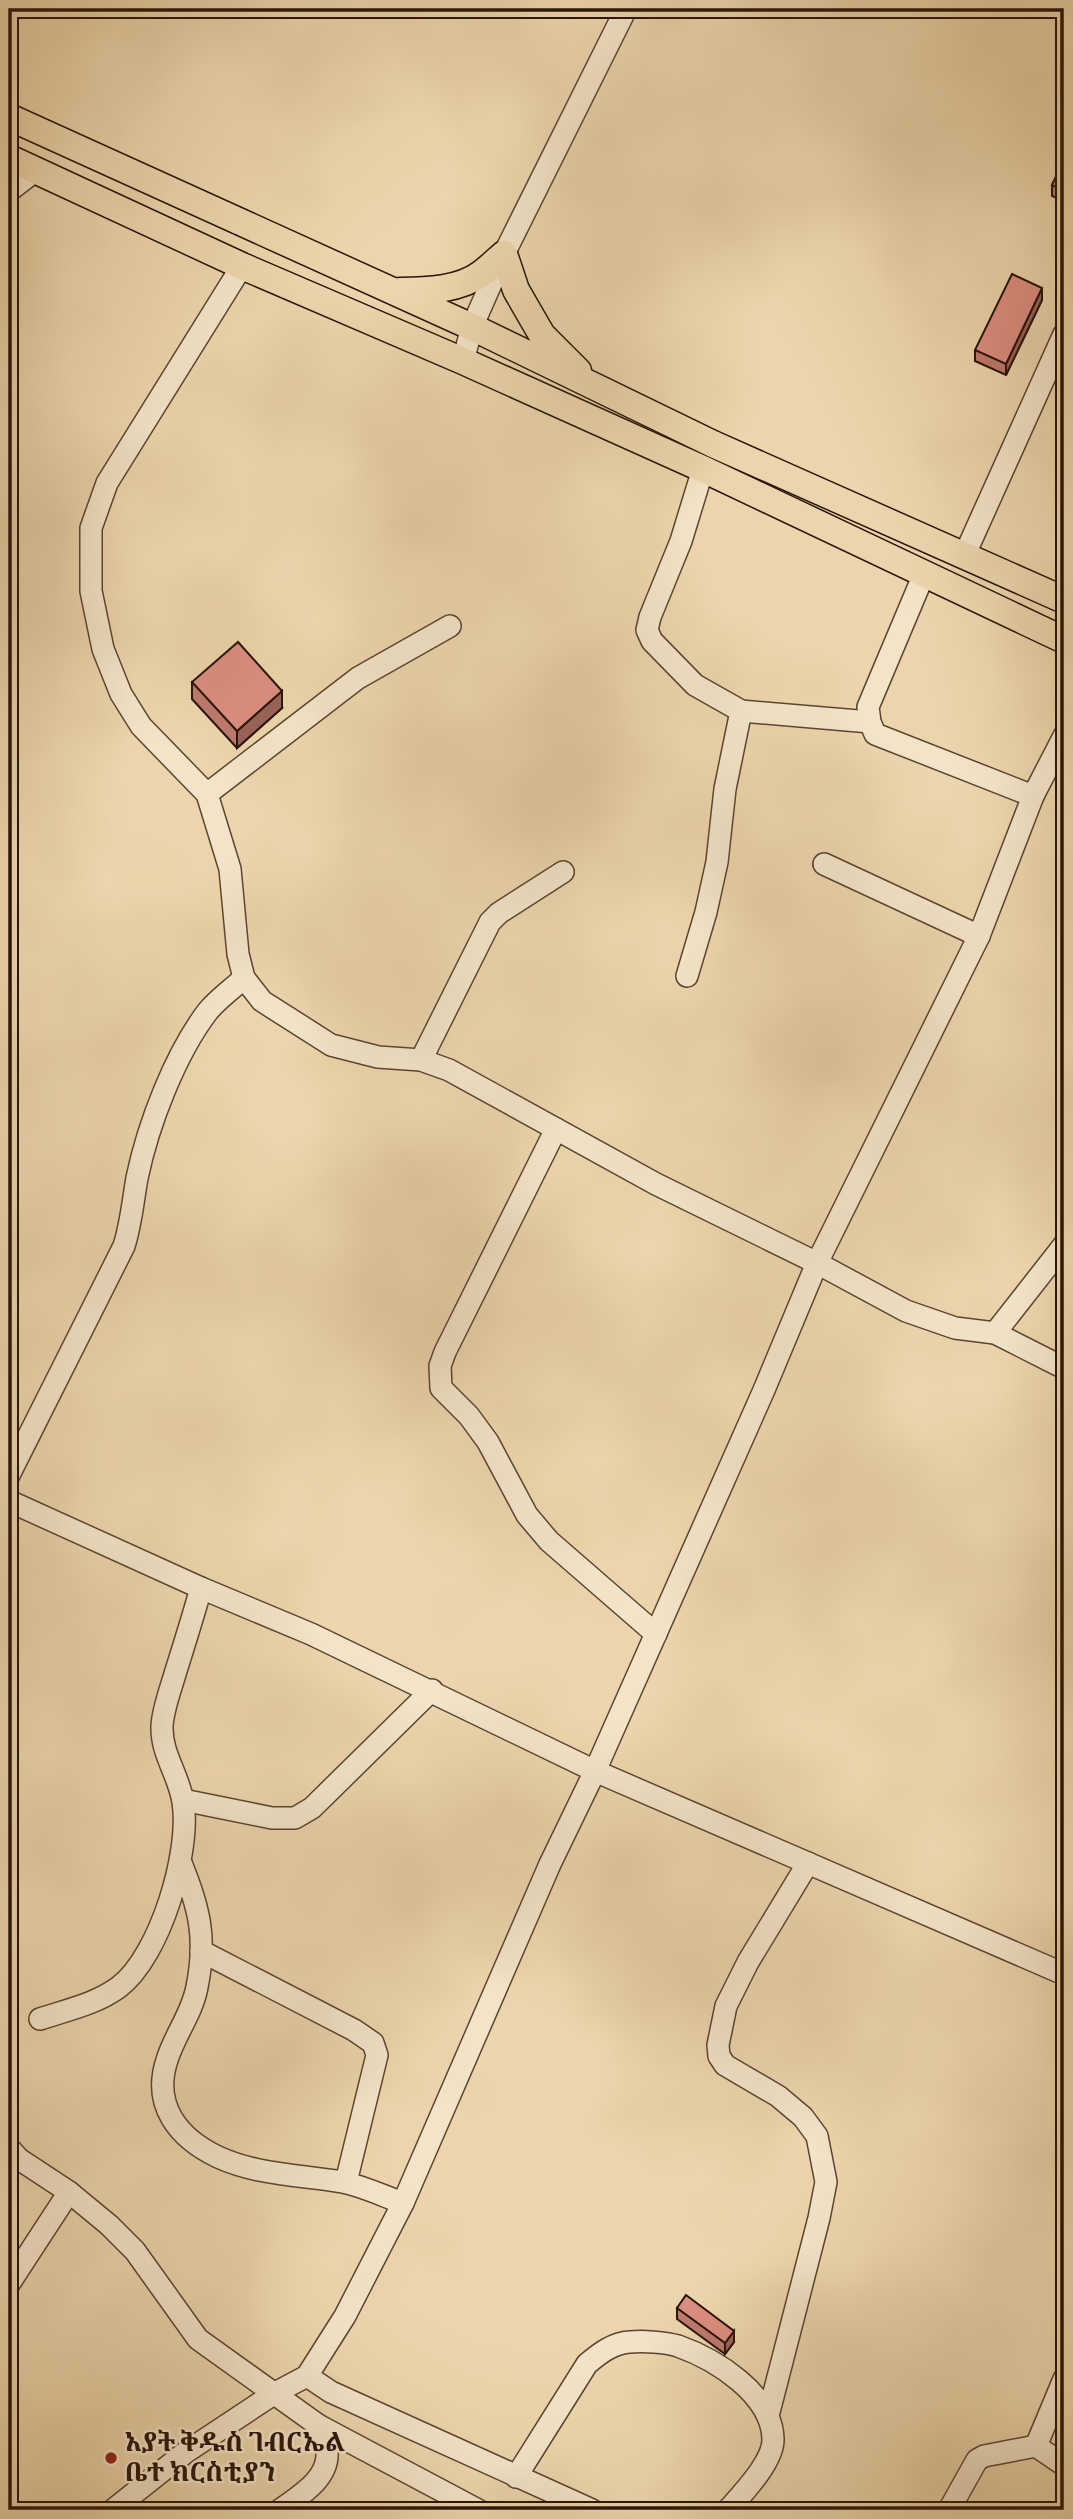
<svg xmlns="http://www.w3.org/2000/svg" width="1073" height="2519" viewBox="0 0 1073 2519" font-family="'IM FELL Double Pica','Noto Serif Ethiopic',serif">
<rect width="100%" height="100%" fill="#ecd5ac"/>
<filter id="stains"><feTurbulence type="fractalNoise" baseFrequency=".00286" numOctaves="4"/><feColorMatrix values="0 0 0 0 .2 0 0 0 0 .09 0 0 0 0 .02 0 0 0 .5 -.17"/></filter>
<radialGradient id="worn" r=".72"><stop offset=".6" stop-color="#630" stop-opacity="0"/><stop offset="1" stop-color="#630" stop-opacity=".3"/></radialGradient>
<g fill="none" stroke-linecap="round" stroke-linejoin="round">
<defs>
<g id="minor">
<polyline points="9,191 35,171"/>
<polyline points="242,266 107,483 91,528 91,591 103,649 121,694 141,726 207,794 230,869 238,954 244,978 262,1001 331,1045 378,1057 421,1060 449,1070 656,1184 817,1263 906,1311 955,1328 995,1333 1064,1368"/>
<polyline points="463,361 472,327 504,254 626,9"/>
<polyline points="703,469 681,541 650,617 647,630 652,641 695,685 741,711 870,722"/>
<polyline points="965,554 1064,334"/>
<polyline points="924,574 868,707 870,722 875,734 1033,796"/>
<polyline points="207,794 358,678 450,626"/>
<polyline points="824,864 979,936"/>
<polyline points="687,976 706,912 717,862 725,789 741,711"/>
<polyline points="421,1060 490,922 499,913 563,872"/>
<polyline points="556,1129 445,1352 440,1366 441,1388 469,1416 488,1442 527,1515 549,1541 656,1634"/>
<polyline points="995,1333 1064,1245"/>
<path d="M 9,1475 L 124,1246 C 131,1224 133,1201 137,1178 C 148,1125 175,1054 208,1011 C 218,999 232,989 244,978"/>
<polyline points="9,1501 201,1588 311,1634 595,1771 1064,1974"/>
<polyline points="183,1800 272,1818 295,1818 312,1808 432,1690"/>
<path d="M 181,1863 C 199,1907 207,1938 197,1987 C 192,2014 175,2034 167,2060 C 152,2105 178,2138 218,2157 C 257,2175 301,2175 342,2182 C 363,2186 383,2196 403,2203"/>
<polyline points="201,1951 354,2030 373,2043 377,2055 346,2182"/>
<path d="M 40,2019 C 67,2010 96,2004 119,1987 C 160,1956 191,1852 183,1802 C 179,1775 161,1754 162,1726 C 163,1709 170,1691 175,1674 C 184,1645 193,1617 201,1588"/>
<polyline points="9,2148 19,2159 69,2192 109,2225 135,2251 198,2339 318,2425 478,2510"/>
<polyline points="9,2284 69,2192"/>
<polyline points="307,2376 331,2392 592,2510"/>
<polyline points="768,2416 819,2218 826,2182 817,2136 803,2117 778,2096 725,2065 719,2056 718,2045 726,2006 748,1962 808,1863"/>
<polyline points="1036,2446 1064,2379"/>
<path d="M 516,2477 L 587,2364 C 600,2353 613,2343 630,2342 C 643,2341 665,2342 678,2346 C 715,2359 772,2394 773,2439 C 774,2461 742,2494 728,2510"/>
<polyline points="113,2510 186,2452 275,2393 307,2376 345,2316 403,2203 550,1864 595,1771 764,1390 817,1263 979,936 1033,796 1064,736"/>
<path d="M 280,2510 C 299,2496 329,2479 327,2452 C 326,2443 321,2434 318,2425"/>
<polyline points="949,2510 977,2460 984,2456 1036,2446 1064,2465"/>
</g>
<g id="major">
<polyline points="9,117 472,327 713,444 1064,600"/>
<polyline points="9,158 242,266 463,361 703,469 1064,640"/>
<path d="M 400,291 C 426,291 460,290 482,273 C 490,267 497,260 504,254 L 516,290 L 542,335 L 578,371"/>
</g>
</defs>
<use href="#minor" stroke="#5a4530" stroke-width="24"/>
<use href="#major" stroke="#2a1506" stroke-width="29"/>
<use href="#minor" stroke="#f3e4c9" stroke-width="21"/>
<use href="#major" stroke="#ecd5ac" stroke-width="26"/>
</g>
<g fill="#bd7a6e" stroke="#2a1506" stroke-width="2">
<polygon points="1064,160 1064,202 1052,196 1052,185"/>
<polygon points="1042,300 1006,375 975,361 975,350"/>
<polygon points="192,682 282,708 237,748 192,699"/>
<polygon points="677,2308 734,2342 725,2354 677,2319"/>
</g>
<g fill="#9a635a" stroke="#2a1506" stroke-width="2">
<polygon points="1042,288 1042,300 1006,375 1006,364"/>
<polygon points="282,691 282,708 237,748 237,731"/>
<polygon points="734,2331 734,2342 725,2354 725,2343"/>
</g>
<g fill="#dc8e80" stroke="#2a1506" stroke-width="2">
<polygon points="1064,160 1064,191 1052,185"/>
<polygon points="1012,274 1042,288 1006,364 975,350"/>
<polygon points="238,642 282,691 237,731 192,682"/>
<polygon points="686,2295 734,2331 725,2343 677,2308"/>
</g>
<circle fill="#8f2418" stroke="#f3e4c9" stroke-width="2.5" cx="111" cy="2458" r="7"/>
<g text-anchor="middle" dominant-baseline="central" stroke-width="5" stroke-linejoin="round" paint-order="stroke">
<g font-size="26" font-weight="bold" fill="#2a1506" stroke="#f3e4c9" text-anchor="start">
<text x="125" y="2443">አያት ቅዱስ ገብርኤል<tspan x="125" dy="30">ቤተ ክርስቲያን</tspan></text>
</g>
</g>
<rect width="1073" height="2519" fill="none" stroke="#ecd5ac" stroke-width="35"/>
<rect x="10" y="10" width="1052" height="2498" fill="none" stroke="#2a1506" stroke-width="3.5"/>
<rect x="18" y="18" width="1038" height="2484" fill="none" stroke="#2a1506" stroke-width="2"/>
<rect width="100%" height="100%" filter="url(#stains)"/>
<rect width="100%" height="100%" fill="url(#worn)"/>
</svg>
